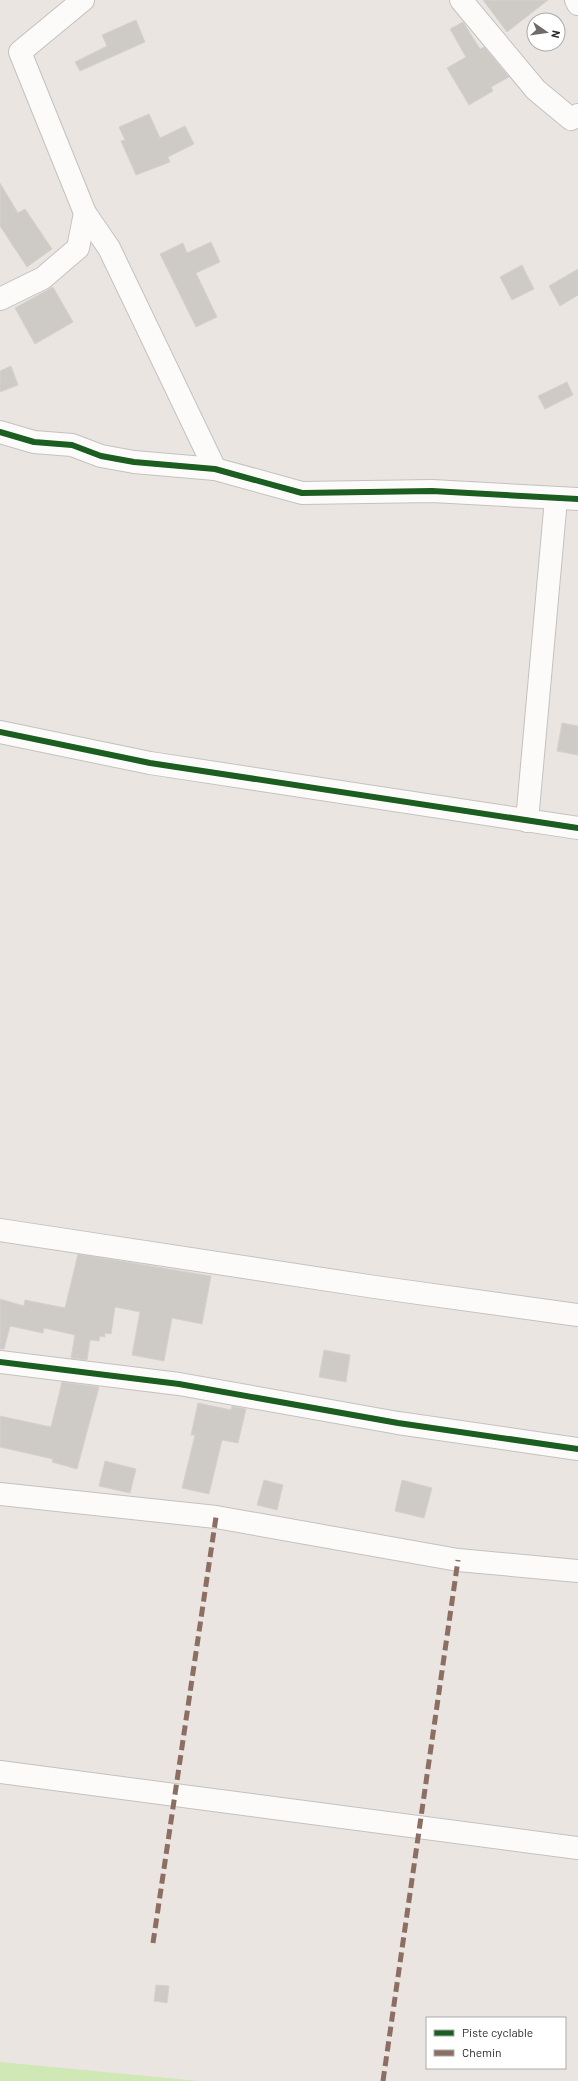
<svg xmlns="http://www.w3.org/2000/svg" width="578" height="2081" viewBox="0 0 578 2081" font-family="Barlow,sans-serif">
<rect width="100%" height="100%" fill="#eae5e0"/>
<polygon fill="#d0e7b6" points="0,2062 199,2081 0,2081"/>
<g fill="#cecbc7" stroke="#d5d1cc">
<polygon points="483,0 548,0 507,32"/>
<polygon points="136,20 145,42 80,71 75,62 107,46 102,35"/>
<polygon points="463,22 480,49 484,47 509,77 491,87 493,91 469,105 447,68 466,57 450,29"/>
<polygon points="149,114 160,138 185,126 194,144 168,157 170,162 136,175 121,141 125,140 119,127"/>
<polygon points="0,183 18,213 25,209 52,249 27,267 0,226"/>
<polygon points="211,242 220,262 196,273 217,317 196,327 160,254 183,243 187,253"/>
<polygon points="522,265 534,289 512,300 500,277"/>
<polygon points="578,269 578,295 560,306 549,286"/>
<polygon points="53,287 73,322 35,344 15,308"/>
<polygon points="11,366 18,385 0,392 0,371"/>
<polygon points="567,382 573,395 545,409 538,396"/>
<polygon points="562,723 578,726 578,755 557,751"/>
<polygon points="78,1254 211,1276 202,1324 172,1318 164,1361 132,1355 140,1312 115,1307 111,1334 105,1333 105,1337 100,1336 99,1341 90,1340 87,1360 71,1358 75,1335 44,1328 43,1333 10,1326 4,1349 0,1349 0,1299 24,1306 25,1300 65,1308"/>
<polygon points="324,1350 350,1355 346,1382 319,1377"/>
<polygon points="62,1382 99,1387 77,1469 52,1462 53,1459 0,1447 0,1416 51,1427"/>
<polygon points="198,1403 231,1410 232,1406 246,1409 238,1443 222,1440 209,1494 182,1488 195,1435 191,1435"/>
<polygon points="105,1461 136,1469 130,1493 99,1486"/>
<polygon points="264,1480 283,1485 277,1510 257,1505"/>
<polygon points="402,1480 432,1488 424,1518 395,1511"/>
<polygon points="156,1985 169,1986 167,2003 154,2001"/>
</g>
<g fill="none" stroke-linecap="round" stroke-linejoin="round">
<defs>
<g id="minor">
<polyline points="83,0 20,52 85,213 109,248 215,469"/>
<polyline points="461,0 536,90 571,119 578,115"/>
<polyline points="576,0 578,4"/>
<polyline points="0,299 43,278 78,248 85,213"/>
<polyline points="0,432 34,442 72,445 101,456 134,462 215,469 302,493 432,491 578,499"/>
<polyline points="0,732 150,763 578,828"/>
<polyline points="527,821 556,499"/>
<polyline points="0,1230 375,1287 578,1315"/>
<polyline points="0,1362 179,1384 398,1423 578,1449"/>
<polyline points="0,1494 216,1517 458,1560 578,1571"/>
<polyline points="0,1772 578,1848"/>
</g>
</defs>
<use href="#minor" stroke="#c3c2c2" stroke-width="24"/>
<use href="#minor" stroke="#fcfbfa" stroke-width="22"/>
<g stroke="#8d6e63" stroke-width="5" stroke-dasharray="10 5" stroke-linecap="butt">
<polyline points="153,1943 216,1517"/>
<polyline points="383,2081 458,1560"/>
</g>
<defs>
<g id="cycleway">
<polyline points="0,432 34,442 72,445 101,456 134,462 215,469 302,493 432,491 578,499"/>
<polyline points="0,732 150,763 578,828"/>
<polyline points="0,1362 179,1384 398,1423 578,1449"/>
</g>
</defs>
<use href="#cycleway" stroke="#fff" stroke-width="8"/>
<use href="#cycleway" stroke="#1b5e20" stroke-width="6"/>
</g>
<rect x="426" y="2017" width="140" height="52" fill="#ffffff" stroke="#aaaaaa"/>
<rect x="434" y="2030" width="20" height="6" fill="#1b5e20" stroke="#aaaaaa"/>
<text x="462" y="2037" font-size="12" fill="#2b2b2b">Piste cyclable</text>
<rect x="434" y="2050" width="20" height="6" fill="#8d6e63" stroke="#aaaaaa"/>
<text x="462" y="2057" font-size="12" fill="#2b2b2b">Chemin</text>
<g transform="translate(546 32) rotate(103)"><circle r="19" fill="#ffffff" stroke="#aaaaaa"/>
<path d="M0-3L7 15L0 10L-7 15Z" fill="#6e6c6a"/>
<text y="-6" font-size="11" font-weight="bold" text-anchor="middle" fill="#2b2b2b">N</text>
</g>
</svg>
